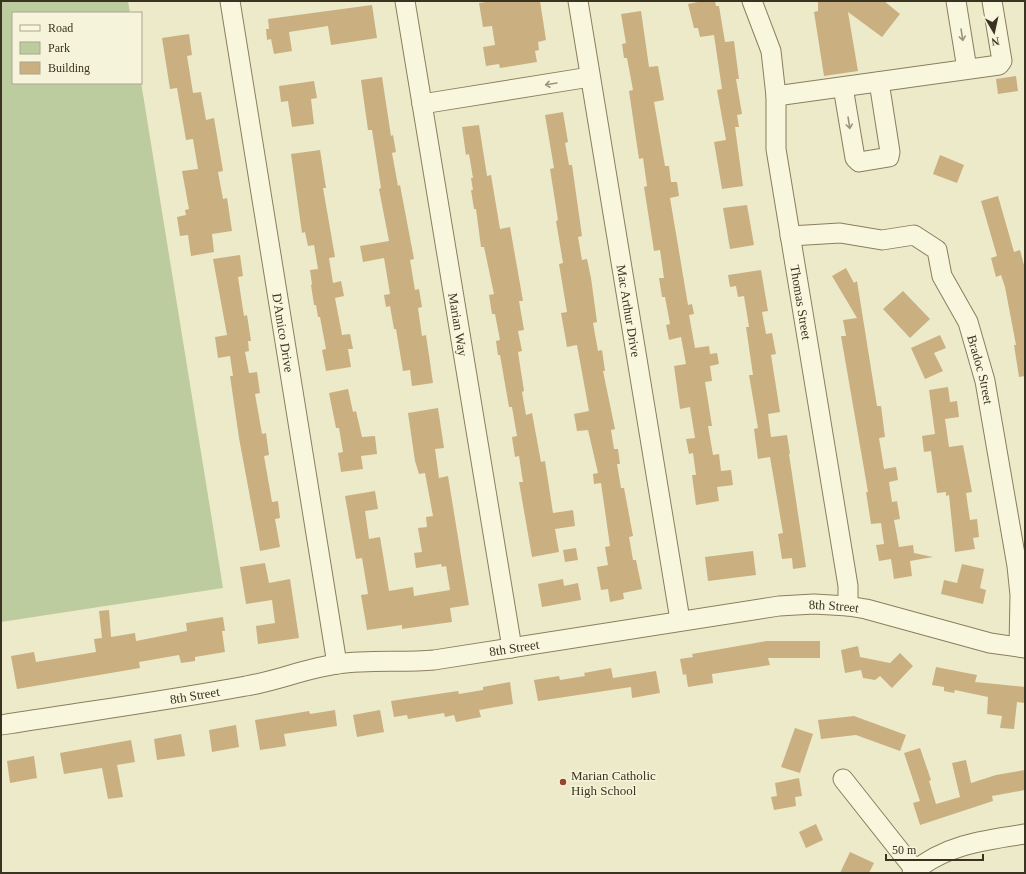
<svg xmlns="http://www.w3.org/2000/svg" width="1026" height="874" viewBox="0 0 1026 874" font-family="Georgia,serif">
<rect width="100%" height="100%" fill="#edeaca"/>
<polygon fill="#bdcc9e" points="1,1 128,1 130,13 13,13 13,83 141,82 223,588 1,622"/>
<g fill="#caaf81">
<polygon points="493,1 540,1 546,40 538,42 539,50 535,51 537,62 500,68 499,64 486,66 483,47 495,45 492,26 483,27 479,3"/>
<polygon points="703,1 715,1 716,6 719,6 725,42 734,41 739,79 736,79 742,114 737,115 739,127 735,127 743,186 722,189 714,142 726,140 717,90 722,89 714,35 700,37 698,28 694,28 688,4"/>
<polygon points="818,1 884,1 900,14 882,37 848,12 858,71 824,76 814,12 818,11"/>
<polygon points="372,5 377,38 331,45 328,26 289,32 292,51 274,54 271,39 267,40 266,29 269,29 268,19"/>
<polygon points="641,11 649,67 658,66 664,100 654,102 665,166 669,166 671,182 677,182 679,196 670,198 688,305 692,304 694,314 689,315 695,348 709,346 710,354 717,353 719,364 710,366 712,381 705,382 712,426 708,426 713,455 719,454 721,471 731,470 733,485 717,487 719,501 696,505 692,475 696,475 693,453 689,454 686,439 695,438 690,407 680,409 674,366 686,364 681,337 669,340 666,325 670,324 665,297 662,297 659,278 664,278 660,250 654,251 644,187 647,186 643,158 639,159 629,91 633,90 627,58 624,58 622,44 626,43 621,14"/>
<polygon points="189,34 192,55 187,56 193,93 201,92 206,120 214,118 223,171 218,172 223,199 227,198 232,231 212,234 214,252 191,256 188,235 180,236 177,217 186,215 185,210 189,209 182,171 198,169 193,139 186,140 177,88 170,89 162,38"/>
<polygon points="1016,76 1018,91 998,94 996,79"/>
<polygon points="382,77 391,136 393,135 396,152 392,153 398,186 400,185 414,259 410,260 415,290 419,289 422,307 418,308 422,336 426,335 433,383 412,386 410,370 403,371 396,329 394,329 390,306 386,307 384,295 390,294 384,258 363,262 360,246 389,241 379,189 381,188 372,130 368,130 361,80"/>
<polygon points="314,81 317,98 311,99 314,124 292,127 288,101 281,102 279,86"/>
<polygon points="563,112 568,142 565,143 569,165 572,165 582,236 578,237 582,260 587,259 591,278 597,322 593,323 598,351 602,350 605,371 603,371 615,429 611,430 614,449 618,449 620,464 617,464 621,488 624,488 633,536 629,537 633,560 636,560 642,589 623,593 624,599 610,602 608,589 601,590 597,567 608,565 605,547 610,546 601,483 594,484 593,474 598,473 588,430 577,431 574,414 589,411 577,345 567,347 561,313 567,312 559,264 563,263 556,221 558,220 550,169 554,168 545,115"/>
<polygon points="479,125 487,176 491,175 500,229 510,227 523,301 519,301 524,330 518,331 522,351 518,352 524,391 522,392 526,415 532,413 541,462 545,461 553,513 573,510 575,526 555,529 559,552 532,557 519,482 523,482 519,456 515,457 512,437 517,436 512,407 509,407 500,355 498,355 496,341 500,340 495,314 492,314 489,295 494,294 484,247 481,247 476,209 474,209 471,190 473,190 471,178 473,178 469,154 466,155 462,127"/>
<polygon points="320,150 326,188 323,188 335,257 329,258 333,283 341,281 344,296 335,298 342,335 350,334 353,349 348,349 351,367 326,371 322,350 326,349 320,317 318,317 316,305 314,305 311,285 312,284 310,270 318,269 314,245 308,246 305,232 302,233 291,154"/>
<polygon points="940,155 964,165 957,183 933,174"/>
<polygon points="998,196 1014,252 1020,250 1025,269 1025,376 1019,377 1014,345 1016,345 1005,287 1001,275 996,277 991,258 997,256 981,201"/>
<polygon points="747,205 754,245 730,249 723,208"/>
<polygon points="240,255 243,276 238,277 244,316 247,315 251,341 248,341 249,351 245,352 249,373 257,372 260,393 255,394 262,434 266,433 269,455 264,456 272,502 278,501 280,518 275,519 280,547 260,551 239,438 230,376 233,376 230,356 218,358 215,337 227,335 213,259"/>
<polygon points="846,268 854,283 857,281 877,406 881,406 885,437 879,438 884,469 896,467 898,480 889,482 892,502 897,501 900,519 894,520 899,547 913,545 914,553 933,557 910,561 912,576 894,579 891,559 879,561 876,545 884,544 881,523 871,524 866,492 868,492 841,336 846,336 843,320 857,318 832,276"/>
<polygon points="761,270 768,311 762,312 766,334 772,333 776,354 771,355 780,412 768,414 771,437 787,435 790,454 789,454 806,567 793,569 792,558 782,559 778,534 783,533 770,457 758,459 754,429 758,428 749,375 753,375 746,327 749,327 744,296 738,297 736,286 730,287 728,275"/>
<polygon points="903,291 930,319 910,338 883,309"/>
<polygon points="940,335 946,348 934,353 943,371 925,379 911,348"/>
<polygon points="948,387 950,402 957,401 959,417 945,419 949,447 963,445 972,492 966,493 970,520 977,519 979,537 973,538 975,549 955,552 949,495 946,496 946,492 937,493 931,451 924,452 922,436 935,434 929,390"/>
<polygon points="348,389 353,412 356,411 362,437 375,436 377,454 361,456 363,469 341,472 338,453 343,452 339,428 336,428 329,393"/>
<polygon points="438,408 444,448 435,449 439,478 448,476 469,605 450,608 452,622 402,629 402,625 367,630 361,595 368,594 362,558 356,559 345,496 375,491 378,509 365,511 369,539 380,537 389,591 413,587 414,596 450,590 446,566 442,567 441,564 416,568 414,553 422,552 418,528 427,527 426,517 433,516 425,473 419,474 415,461 408,413"/>
<polygon points="576,548 578,560 565,562 563,550"/>
<polygon points="753,551 756,575 708,581 705,557"/>
<polygon points="265,563 269,583 290,579 299,638 258,644 256,626 275,623 272,600 246,604 240,567"/>
<polygon points="962,564 984,569 980,588 986,590 983,604 941,594 944,580 957,583"/>
<polygon points="563,579 564,586 578,583 581,600 542,607 538,584"/>
<polygon points="109,610 111,637 135,633 136,641 187,631 186,623 223,617 225,631 222,631 225,652 195,657 195,661 181,663 179,655 139,662 140,668 17,689 11,656 34,652 36,662 96,652 94,639 102,638 99,611"/>
<polygon points="767,641 820,641 820,658 768,658 770,665 712,674 713,683 688,687 686,674 683,675 680,659 693,657 692,654"/>
<polygon points="858,646 860,657 890,663 900,653 913,666 892,688 880,676 875,680 863,678 861,670 845,673 841,650"/>
<polygon points="936,667 977,675 975,682 1025,687 1025,703 1017,702 1014,729 1000,728 1002,716 987,714 988,697 955,690 954,693 944,691 944,687 932,685"/>
<polygon points="611,668 613,678 656,671 660,693 632,698 631,687 538,701 534,680 559,676 560,680 585,676 584,673"/>
<polygon points="510,682 513,704 479,710 481,717 456,722 454,715 445,717 444,713 408,719 407,715 394,717 391,701 458,691 459,694 483,690 483,687"/>
<polygon points="335,710 337,726 284,734 286,746 260,750 255,720 309,711 310,714"/>
<polygon points="380,710 384,732 357,737 353,715"/>
<polygon points="854,716 906,735 900,751 856,735 821,739 818,720"/>
<polygon points="236,725 239,747 212,752 209,730"/>
<polygon points="795,728 813,734 800,773 781,767"/>
<polygon points="181,734 185,756 157,760 154,739"/>
<polygon points="131,740 135,762 117,765 123,797 108,799 102,768 64,774 60,753"/>
<polygon points="920,748 931,780 929,781 936,804 960,797 952,763 966,760 971,783 996,775 1025,770 1025,790 992,796 993,801 920,825 913,803 920,801 904,753"/>
<polygon points="34,756 37,778 10,783 7,761"/>
<polygon points="799,778 802,796 795,797 796,806 774,810 771,797 777,796 775,783"/>
<polygon points="816,824 823,840 806,848 799,832"/>
<polygon points="850,852 874,863 869,873 840,873"/>
</g>
<g fill="none" stroke-linecap="round" stroke-linejoin="round">
<defs>
<g id="minor">
<path id="s1" d="M 230,1 L 337,664"/>
<path id="s2" d="M 405,1 L 512,648"/>
<path id="s3" d="M 578,1 L 680,620"/>
<path id="s4" d="M 752,1 L 771,51 L 776,96 L 776,149 L 848,586 L 848,606"/>
<polyline points="956,1 967,69"/>
<polyline points="843,87 855,158 859,162 889,157 890,152 879,82"/>
<polyline points="776,96 999,65 1002,61 992,1"/>
<polyline points="422,104 590,77"/>
<path id="s5" d="M 790,236 L 840,233 L 882,240 L 914,235 L 937,250 L 942,276 L 968,322 L 985,381 L 1017,566 L 1020,595 L 1019,647"/>
<path id="s6" d="M 1,725 C 83,712 165,701 246,686 C 277,681 306,668 338,664 C 370,659 402,663 434,660 L 779,606 L 814,604 L 848,606 L 866,609 L 990,643 L 1025,648"/>
<polyline points="843,779 915,870"/>
<path d="M 912,873 C 944,845 984,840 1025,834"/>
</g>
</defs>
<use href="#minor" stroke="#8a7e5f" stroke-width="21"/>
<use href="#minor" stroke="#f8f6dd" stroke-width="19"/>
</g>
<defs><path id="oneway-shaft" d="M-6 0H5M1.5-3L5.5 0L1.5 3" fill="none" stroke-width="1.6" stroke-linecap="round" stroke-linejoin="round"/></defs>
<g stroke="#9a947f">
<use href="#oneway-shaft" transform="translate(962 35) rotate(81)"/>
<use href="#oneway-shaft" transform="translate(551 84) rotate(171)"/>
<use href="#oneway-shaft" transform="translate(849 123) rotate(81)"/>
</g>
<circle fill="#964531" stroke="#f5f3d9" stroke-width="1.5" cx="563" cy="782" r="4"/>
<g text-anchor="middle" dominant-baseline="central" stroke-width="3" stroke-linejoin="round" paint-order="stroke">
<g font-size="13" fill="#3b3321" stroke="#f5f3d9">
<text stroke="none"><textPath href="#s4" startOffset="307">Thomas Street</textPath></text>
<text stroke="none"><textPath href="#s3" startOffset="314">Mac Arthur Drive</textPath></text>
<text stroke="none"><textPath href="#s2" startOffset="328">Marian Way</textPath></text>
<text stroke="none"><textPath href="#s1" startOffset="336">D'Amico Drive</textPath></text>
<text stroke="none"><textPath href="#s5" startOffset="281">Bradoc Street</textPath></text>
<text stroke="none"><textPath href="#s6" startOffset="843">8th Street</textPath></text>
<text stroke="none"><textPath href="#s6" startOffset="520">8th Street</textPath></text>
<text stroke="none"><textPath href="#s6" startOffset="196">8th Street</textPath></text>
</g>
<g font-size="13" fill="#3b3321" stroke="#f5f3d9" text-anchor="start">
<text x="571" y="775">Marian Catholic<tspan x="571" dy="15">High School</tspan></text>
</g>
</g>
<rect width="1026" height="874" fill="none" stroke="#3b3321" stroke-width="4"/>
<rect x="12" y="12" width="130" height="72" fill="#f5f3d9" stroke="#aba68f"/>
<rect x="20" y="25" width="20" height="6" fill="#f8f6dd" stroke="#aba68f"/>
<text x="48" y="32" font-size="12" fill="#3b3321">Road</text>
<rect x="20" y="42" width="20" height="12" fill="#bdcc9e" stroke="#aba68f"/>
<text x="48" y="52" font-size="12" fill="#3b3321">Park</text>
<rect x="20" y="62" width="20" height="12" fill="#caaf81" stroke="#aba68f"/>
<text x="48" y="72" font-size="12" fill="#3b3321">Building</text>
<g transform="translate(994 32) rotate(171)" stroke="#f5f3d9" stroke-width="3" paint-order="stroke">
<path d="M0-3L7 15L0 10L-7 15Z" fill="#3b3321"/>
<text y="-6" font-size="11" font-weight="bold" text-anchor="middle" fill="#3b3321">N</text>
</g>
<path d="M886 854v6h97v-6" fill="none" stroke="#3b3321" stroke-width="2"/>
<text x="892" y="854" font-size="12" fill="#3b3321" stroke="#f5f3d9" stroke-width="3" paint-order="stroke">50 m</text>
</svg>
